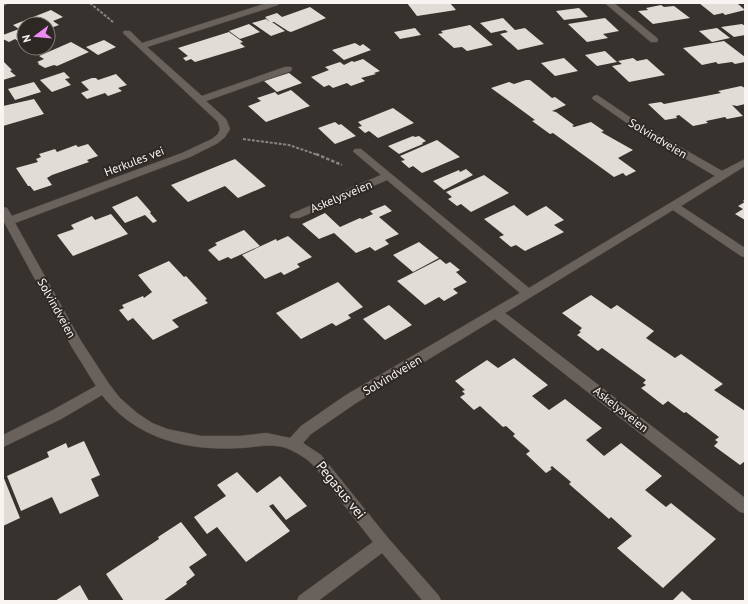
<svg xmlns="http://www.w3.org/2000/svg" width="748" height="604" viewBox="0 0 748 604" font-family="'PT Sans',sans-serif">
<rect width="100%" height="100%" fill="#38322e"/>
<g fill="#e1dcd5">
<polygon points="407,3 450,3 456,10 417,16"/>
<polygon points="699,3 742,3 738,4 745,10 725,15 723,13 714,15"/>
<polygon points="661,5 664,7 674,6 690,18 653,24 638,11 648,10 646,8"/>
<polygon points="310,7 326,18 291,32 288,31 274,22 272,22 285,31 271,36 252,23 266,19 270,22 265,17 277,13 282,17"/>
<polygon points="579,8 588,17 564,20 556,11"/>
<polygon points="51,10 63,17 53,21 59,25 48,29 48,24 24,24 24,43 22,44 15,39 9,42 3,39 3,35 19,29 13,25"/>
<polygon points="503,18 515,30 525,28 544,44 518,50 500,34 508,32 505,30 491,33 480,23"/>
<polygon points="605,18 619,31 603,34 608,38 587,42 568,24"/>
<polygon points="249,24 260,32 240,39 229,31"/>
<polygon points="742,24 745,26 745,35 734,37 721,27"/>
<polygon points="470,25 493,45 467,51 462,47 454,48 438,34 443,33 441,31"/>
<polygon points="415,28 421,35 400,39 394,32"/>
<polygon points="717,28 730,38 712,42 699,31"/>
<polygon points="229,32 243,42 240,43 245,47 195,62 191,59 186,61 183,58 188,56 178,48"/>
<polygon points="104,40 116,47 98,55 86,47"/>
<polygon points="724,41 745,57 745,62 735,64 732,62 718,64 716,62 702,65 683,48"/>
<polygon points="71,42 89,52 57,66 54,65 45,68 38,64 39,63 37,62 44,59 39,56"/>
<polygon points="355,43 360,46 363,44 371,50 344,60 332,50"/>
<polygon points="605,51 617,62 597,66 585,55"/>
<polygon points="564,58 578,71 555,76 541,63"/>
<polygon points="633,58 637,61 647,59 665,75 629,82 612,66 622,64 618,61"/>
<polygon points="363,59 380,71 374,73 376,74 361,78 365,81 351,86 347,83 333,88 329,85 324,87 311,77 329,70 325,67 340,62 344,65 352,61 354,62"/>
<polygon points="3,61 12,70 10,71 16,76 3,80"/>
<polygon points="64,72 70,78 65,79 71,85 52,92 40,80"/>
<polygon points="289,73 302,83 277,92 264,81"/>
<polygon points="116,74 127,85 118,88 122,91 108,96 105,93 87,99 81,93 89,90 81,82 92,78 96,78 98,80"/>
<polygon points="526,80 530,80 552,98 555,97 566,105 552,111 556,112 574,125 572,126 574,127 591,122 604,131 601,132 633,150 618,158 636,171 626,176 623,173 614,177 553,133 550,134 532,121 535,120 491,88 509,82 514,84"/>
<polygon points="34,82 41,92 15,100 8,89"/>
<polygon points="741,86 745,88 745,104 737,106 732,105 743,116 727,119 725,117 706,121 708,123 693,126 679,115 676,116 677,118 665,120 648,104 661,102 664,104 721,93 718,91"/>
<polygon points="291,90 310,106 266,122 248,106 261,101 257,98 275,92 278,95"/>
<polygon points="34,99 44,114 3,126 3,106"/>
<polygon points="393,108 414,123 378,138 369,131 365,133 358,127 362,126 358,122"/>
<polygon points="335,122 339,125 341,124 356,136 335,144 318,128"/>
<polygon points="413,136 415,137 419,136 426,141 422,143 423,144 399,154 388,146"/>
<polygon points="437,140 460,157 422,173 413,166 409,168 401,161 405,160 400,156"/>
<polygon points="88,144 98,156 87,160 89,162 52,175 47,178 52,185 34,191 30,186 28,186 16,168 38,162 36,159 41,157 39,154 55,149 57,152 76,145 78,147"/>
<polygon points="235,159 266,186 238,198 225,186 188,202 171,185"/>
<polygon points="466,169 473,175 444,190 433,181 459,170 460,172"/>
<polygon points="484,175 509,193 471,212 461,204 457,206 448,199 452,197 446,192"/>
<polygon points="137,196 151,212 150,213 157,221 153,223 145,215 125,223 112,207"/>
<polygon points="745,199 745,220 735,214 743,209 738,206 745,202 743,201"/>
<polygon points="385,205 392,211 379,217 399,234 385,240 389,244 375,251 370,247 356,253 334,233 319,239 302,224 325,213 340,227 360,218 362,219 373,214 370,211"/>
<polygon points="514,205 527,216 546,206 564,220 554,225 564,232 525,251 516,245 511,247 499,237 504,235 484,219"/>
<polygon points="111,214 128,234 73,256 57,235 74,229 71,225 92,216 95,220"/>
<polygon points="244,230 260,246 231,259 228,257 219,261 208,250 217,245 215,243"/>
<polygon points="288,236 312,257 297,264 300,267 284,275 281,272 265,279 242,255 276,239 277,241"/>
<polygon points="419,242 439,258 413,272 393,255"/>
<polygon points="440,259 446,264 450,262 460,270 456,272 467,282 453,289 458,293 444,301 439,297 425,305 397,281"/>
<polygon points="169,261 184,277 186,276 207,299 205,300 208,303 172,320 179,327 153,340 133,318 128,321 119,310 124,308 122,305 143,296 144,298 152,292 138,275"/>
<polygon points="338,282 363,307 348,315 351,318 336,326 332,323 301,339 276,313"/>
<polygon points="591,295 611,309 617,305 654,331 646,338 675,358 681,354 723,384 714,390 745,411 745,461 740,465 714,446 718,442 715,440 719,437 686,412 684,413 668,401 663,405 641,388 646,385 643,383 646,380 602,348 598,351 577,335 581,332 579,331 582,328 562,313"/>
<polygon points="389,305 412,325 385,340 363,319"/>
<polygon points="514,358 548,385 532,396 549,410 565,399 602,428 586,440 604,456 621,443 662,476 645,490 666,507 671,503 716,539 663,588 617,548 632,536 611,517 609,519 569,484 571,482 552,466 550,468 552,469 546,473 526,454 530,451 513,436 515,434 506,426 503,427 480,406 474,410 460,397 465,394 462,391 465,390 455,381 487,360 498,368"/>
<polygon points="84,441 100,475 91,479 99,496 60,514 52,497 21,511 7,476 49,457 47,452 66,443 68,448"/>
<polygon points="237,472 257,493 280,476 307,506 286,520 273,504 269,506 290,531 246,562 217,527 207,534 194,517 226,496 217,485"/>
<polygon points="3,476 20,518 3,526"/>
<polygon points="181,522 207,555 189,567 195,575 186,582 187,584 163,601 124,601 106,574 159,539 158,537"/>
<polygon points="80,585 89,601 55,601"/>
<polygon points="682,591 693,601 672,601"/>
</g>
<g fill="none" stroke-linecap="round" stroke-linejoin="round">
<defs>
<g id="minor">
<path d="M 267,3 L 279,3 L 278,5 L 147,47 L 202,96 L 285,67 L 291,67 L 292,69 L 291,71 L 206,101 L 226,119 L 230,129 L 225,137 L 218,143 L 190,157 L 15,223 L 81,341 L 109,384 L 120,398 L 137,413 L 152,423 L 167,429 L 201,436 L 240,436 L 266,433 L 290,438 L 301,426 L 346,395 L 520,293 L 387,180 L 299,218 L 291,218 L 290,216 L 291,214 L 381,175 L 355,153 L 353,151 L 355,149 L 361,149 L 529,288 L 715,176 L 634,128 L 594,100 L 592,98 L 594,96 L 597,95 L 640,124 L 722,171 L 745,159 L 745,166 L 681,206 L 745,248 L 745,257 L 741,256 L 673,210 L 505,313 L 745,498 L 745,513 L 740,512 L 495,319 L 356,403 L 311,434 L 303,443 L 321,455 L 388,538 L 439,596 L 441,601 L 423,601 L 382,553 L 318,601 L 297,601 L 299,596 L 373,542 C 358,523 344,505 330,487 C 324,479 318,470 311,463 C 306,458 297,453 291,450 C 275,442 257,447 240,448 C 187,451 136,439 102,395 L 61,419 L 3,447 L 3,435 L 51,411 L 96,386 L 70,344 L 3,220 L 3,207 L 7,208 L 12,216 L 182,153 L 212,139 L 218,134 L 220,129 L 218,122 L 123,33 L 124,31 L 130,31 L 142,43 Z"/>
<polygon points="605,3 614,3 657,38 658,40 657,42 651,42"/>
</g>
<polygon id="secondary" points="3,3 9,3 3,6"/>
</defs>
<use href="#minor" stroke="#534e4b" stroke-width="1"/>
<use href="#secondary" stroke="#534e4b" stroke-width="1"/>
<g stroke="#898480" stroke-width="2" stroke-dasharray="3 1.5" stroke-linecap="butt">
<polyline points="90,3 113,22"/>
<polyline points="243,139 289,145 318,155"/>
</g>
<polyline stroke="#898480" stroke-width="2.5" stroke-dasharray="3.5 2" stroke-linecap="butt" points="316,154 342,165"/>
<use href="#minor" fill="#68615c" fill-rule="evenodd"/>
<use href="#secondary" fill="#877655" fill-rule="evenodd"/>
</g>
<g text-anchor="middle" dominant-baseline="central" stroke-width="4" stroke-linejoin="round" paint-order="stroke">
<g font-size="12" fill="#f8f4f1" stroke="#2e2824">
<text transform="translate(658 138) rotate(31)">Solvindveien</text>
<text transform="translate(134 161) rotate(-21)">Herkules vei</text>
<text transform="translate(341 196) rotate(-23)">Askelysveien</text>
<text transform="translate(57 308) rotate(61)">Solvindveien</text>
<text transform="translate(392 375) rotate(-31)">Solvindveien</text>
<text transform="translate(621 409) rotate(38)">Askelysveien</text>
</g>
<g font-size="14" fill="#f8f4f1" stroke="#2e2824">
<text transform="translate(341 490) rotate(51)">Pegasus vei</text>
</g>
</g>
<rect width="748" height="604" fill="none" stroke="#f8f4f1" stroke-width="8"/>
<g transform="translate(36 36) rotate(254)"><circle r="19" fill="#2e2824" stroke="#7f7a76"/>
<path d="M0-3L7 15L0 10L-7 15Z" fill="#f08bf5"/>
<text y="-6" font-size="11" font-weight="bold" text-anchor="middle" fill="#f8f4f1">N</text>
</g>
</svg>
